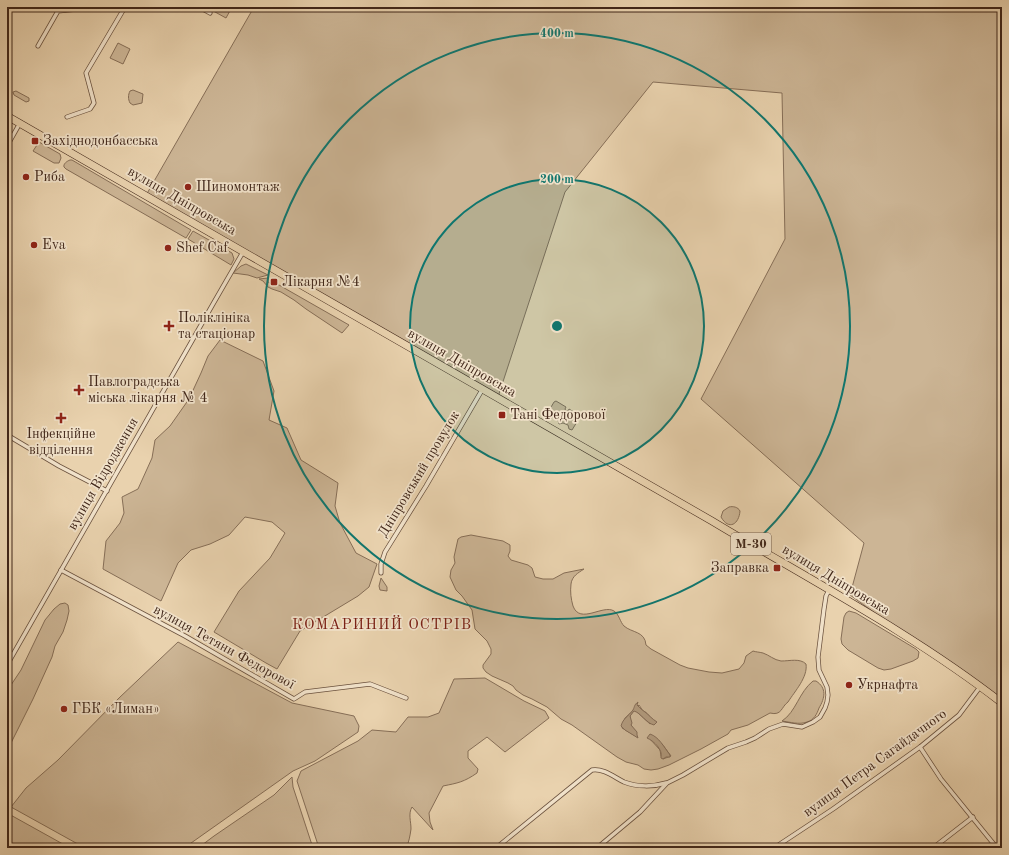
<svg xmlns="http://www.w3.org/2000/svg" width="1009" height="855" viewBox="0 0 1009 855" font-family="'Old Standard TT',serif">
<rect width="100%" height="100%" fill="#e9d2ae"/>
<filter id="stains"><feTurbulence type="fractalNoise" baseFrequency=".005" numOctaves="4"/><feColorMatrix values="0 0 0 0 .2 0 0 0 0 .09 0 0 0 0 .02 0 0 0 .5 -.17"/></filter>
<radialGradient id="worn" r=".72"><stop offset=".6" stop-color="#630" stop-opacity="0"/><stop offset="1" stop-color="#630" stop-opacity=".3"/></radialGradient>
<g fill="#ccb595" stroke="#866e57" fill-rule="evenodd">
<polygon points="206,7 232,7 226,18"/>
<polygon points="254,7 1002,7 1002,705 850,595 864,543 701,399 785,239 782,93 653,82 565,192 497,400 145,197"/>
<polygon points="118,43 130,49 123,64 110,58"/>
<path d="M 133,90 L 143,94 L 142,103 L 133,105 L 130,103 C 128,99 128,95 130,91 Z"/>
<polygon points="16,91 29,98 29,101 26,102 14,95 13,92"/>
<polygon points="39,142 60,154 61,158 59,163 54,163 33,151"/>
<path d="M 70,160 L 72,160 L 191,230 L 186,238 L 66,169 L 64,167 C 63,164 67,161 70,160 Z"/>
<polygon points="193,231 232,253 234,259 231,265 188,239"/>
<polygon points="246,264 268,275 257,278 248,275 233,273 241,266"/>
<polygon points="268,278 268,282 274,285 279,285 349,325 342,333 306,309 294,300 281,292 272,289 268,287 263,281 259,279"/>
<polygon points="220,340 263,361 274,391 269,420 287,428 301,460 338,483 335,506 340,523 356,553 377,564 369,587 358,596 300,631 277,669 266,663 214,632 239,591 270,558 285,533 272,522 245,517 229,535 210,544 191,550 178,563 161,601 103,569 106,541 120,523 124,513 122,497 138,489 152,458 155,440 170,426 189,399 201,373 208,356"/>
<polygon points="556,401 566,407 565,409 566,411 568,411 569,409 579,415 580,417 572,430 569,429 568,425 563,423 559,424 558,420 553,417 550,419 547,417 547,414 554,402"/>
<path d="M 729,507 C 733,506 738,507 740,511 C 739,524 729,531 721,517 L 723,511 Z"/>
<path d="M 471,535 L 503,541 L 510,545 L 510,551 L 508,556 L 511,560 L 528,565 L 532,568 L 535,577 L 543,579 L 553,579 L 564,573 L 584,569 C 578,573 572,576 571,584 C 570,592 571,599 573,606 C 580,625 603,604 614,611 C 619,614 620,622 624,626 C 632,633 645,631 646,645 L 651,649 L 680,665 L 688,668 L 709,672 L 722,673 L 739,669 L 744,663 L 746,656 L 753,651 C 756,652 759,652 763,653 C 769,655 774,660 781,661 C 790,661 800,658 806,664 C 808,677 795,691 788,702 C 781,707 782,716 770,713 L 748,725 L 731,730 L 728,734 L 701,749 L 669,765 L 658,769 L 651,770 L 644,769 L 638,765 L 626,762 L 617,757 L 572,725 L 561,719 L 547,707 L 532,699 L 523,695 L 516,690 L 513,686 L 508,683 L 492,676 L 486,672 L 483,668 L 483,665 L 491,654 L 491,649 L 487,641 L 475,629 L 472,610 L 462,596 L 456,590 L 450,577 L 451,570 L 455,563 L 454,557 L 458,539 L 461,537 ZM 639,705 L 643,711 C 648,712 650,719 655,721 L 650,724 L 637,712 L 634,710 L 630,716 C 631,722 630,727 635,730 L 637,737 L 622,728 L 625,718 ZM 650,739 L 662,744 L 671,756 L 663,759 L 661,756 L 660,750 Z"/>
<polygon points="381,578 387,587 387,591 380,590 379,586"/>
<polygon points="65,603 68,605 69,611 67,620 63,632 55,646 52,657 33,699 7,751 7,691 21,670 45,620 54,609 60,604"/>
<polygon points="849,611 856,613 916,649 919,652 918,658 913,661 891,669 884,670 878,668 848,650 842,644 841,639 844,617 846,613"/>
<polygon points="178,642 292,703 354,716 359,726 358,732 315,761 293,771 184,848 85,848 11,807 26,788 58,760 119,698"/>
<path d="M 485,678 L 524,701 L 545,711 L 549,718 L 505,752 L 487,737 L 468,751 L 468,758 L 478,769 L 477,773 C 464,782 458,783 443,786 L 429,813 L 430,822 L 433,830 L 412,807 C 408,814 411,821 411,829 C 410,836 409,842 406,848 L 319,848 L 297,781 L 301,771 L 358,741 L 372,730 L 396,732 L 408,717 L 428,717 L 439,713 L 454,679 Z"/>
<path d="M 813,681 L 816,681 C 827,688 825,698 819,708 C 817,714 814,720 807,722 C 799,725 790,722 782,721 C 796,712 799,692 813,681 Z"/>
<polygon points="292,777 293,787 313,848 198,848 214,836 274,795"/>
<polygon points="7,813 70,848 7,848"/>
</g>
<g fill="#b0987b" stroke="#836a54">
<path d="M 638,702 L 637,705 C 640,708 642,710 645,712 C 649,715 652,719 657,722 L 654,725 C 646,723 641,713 634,711 L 630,716 L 632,723 L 631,725 L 637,732 L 637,735 L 638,738 L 625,730 L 621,726 C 623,718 629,716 633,710 C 635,706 634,705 638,702 Z"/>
<path d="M 650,734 C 659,737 664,747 670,755 L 670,757 L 666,757 L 663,759 L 661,758 L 661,757 C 663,750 654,741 647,738 Z"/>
</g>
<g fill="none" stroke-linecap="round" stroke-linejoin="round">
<defs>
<g id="street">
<path d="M 191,7 C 194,9 196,8 199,8 C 203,9 207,11 210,13"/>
<polyline points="38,46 58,11 97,7"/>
<polyline points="67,117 90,109 94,103 86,73 125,7"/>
<polyline points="7,146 20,123"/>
<polyline points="7,435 59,466 107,491"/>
<polyline points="61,570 185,636 294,699 305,692 370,684 406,698"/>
<polyline points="381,573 381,564 385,552 426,486 482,390"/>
<polyline points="7,665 213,304 243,252"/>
<polyline points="920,747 941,779 997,848"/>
<path d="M 496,848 L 592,770 C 603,768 614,777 624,782 C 637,787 653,787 666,783"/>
<polyline points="597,848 640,812 667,783 683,775 728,748 746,742 755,738 769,729 783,724 802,727 813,722 820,717 825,708 827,702 828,695 827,687 819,670 818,657 824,609 826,596 829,590"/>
<polyline points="774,848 833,809 920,747 959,715 980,687"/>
<polyline points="933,848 973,817"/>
</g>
<path id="highway" d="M 7,116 L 712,521 C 810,580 912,633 1002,703"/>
</defs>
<use href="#street" stroke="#6a513e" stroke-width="5"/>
<use href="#highway" stroke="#402619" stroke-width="8"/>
<use href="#street" stroke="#f1e2ca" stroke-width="3.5"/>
<use href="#highway" stroke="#e9d2ae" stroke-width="7"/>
</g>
<circle cx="557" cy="326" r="147" fill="#0f766e" fill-opacity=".12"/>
<g fill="none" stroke="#0f766e" stroke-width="2">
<circle cx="557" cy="326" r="147"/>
<circle cx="557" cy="326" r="293"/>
</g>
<g fill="#8f2418" stroke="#f1e2ca" stroke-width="1.5">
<rect x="31" y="137" width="8" height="8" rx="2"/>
<circle cx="26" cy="177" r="4"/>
<circle cx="188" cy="187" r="4"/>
<circle cx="34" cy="245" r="4"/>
<circle cx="168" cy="248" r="4"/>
<rect x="270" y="278" width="8" height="8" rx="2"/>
<path d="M167 320h4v4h4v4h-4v4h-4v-4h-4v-4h4z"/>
<path d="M77 384h4v4h4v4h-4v4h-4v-4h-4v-4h4z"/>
<rect x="498" y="411" width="8" height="8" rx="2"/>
<path d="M59 412h4v4h4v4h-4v4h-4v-4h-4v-4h4z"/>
<rect x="773" y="564" width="8" height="8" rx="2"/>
<circle cx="849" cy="685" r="4"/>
<circle cx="64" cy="709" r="4"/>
</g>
<g text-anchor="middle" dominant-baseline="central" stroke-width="3.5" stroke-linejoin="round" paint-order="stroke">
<rect fill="#f1e2ca" stroke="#755e4e" stroke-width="1" x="731" y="533" width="40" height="22" rx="3"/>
<g font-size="13" font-weight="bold" fill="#402619">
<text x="751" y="544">М-30</text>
</g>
<g font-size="14" fill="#402619" stroke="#f1e2ca" text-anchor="start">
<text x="43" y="141">Західнодонбасська</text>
<text x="34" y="177">Риба</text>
<text x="196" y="187">Шиномонтаж</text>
<text x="42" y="245">Eva</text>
<text x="176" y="248">Shef Caf</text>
<text x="282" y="282">Лікарня №4</text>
<text x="178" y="318">Поліклініка<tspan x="178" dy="16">та стаціонар</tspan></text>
<text x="88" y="382">Павлоградська<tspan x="88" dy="16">міська лікарня № 4</tspan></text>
<text x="510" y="415">Тані Федорової</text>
<text x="61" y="434" text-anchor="middle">Інфекційне<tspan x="61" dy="16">відділення</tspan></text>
<text x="769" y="568" text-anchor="end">Заправка</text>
<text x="857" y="685">Укрнафта</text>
<text x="72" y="709">ГБК «Лиман»</text>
</g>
<g font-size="14" fill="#402619" stroke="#f1e2ca">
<text transform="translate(182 201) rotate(30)">вулиця Дніпровська</text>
<text transform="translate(462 363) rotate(30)">вулиця Дніпровська</text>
<text transform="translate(103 474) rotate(-60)">вулиця Відродження</text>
<text transform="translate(419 474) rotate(-59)">Дніпровський провулок</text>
<text transform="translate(836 580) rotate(31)">вулиця Дніпровська</text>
<text transform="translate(224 647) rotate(29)">вулиця Тетяни Федорової</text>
<text transform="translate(875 763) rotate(-36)">вулиця Петра Сагайдачного</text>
</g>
<g font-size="15" letter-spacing="1" fill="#7a1f14" stroke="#f1e2ca">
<text x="382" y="625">КОМАРИНИЙ ОСТРІВ</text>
</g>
</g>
<circle cx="557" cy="326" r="6" fill="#0f766e" stroke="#f1e2ca" stroke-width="2"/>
<g font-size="12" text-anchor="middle" font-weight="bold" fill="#0f766e" stroke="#f1e2ca" stroke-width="3.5" stroke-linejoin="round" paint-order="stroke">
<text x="557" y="37">400 m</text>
<text x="557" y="183">200 m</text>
</g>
<rect width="1009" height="855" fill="none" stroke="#e9d2ae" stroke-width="24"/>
<rect x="8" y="8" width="993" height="839" fill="none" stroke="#402619" stroke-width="2"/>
<rect x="12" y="12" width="985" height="831" fill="none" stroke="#402619"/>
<rect width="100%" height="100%" filter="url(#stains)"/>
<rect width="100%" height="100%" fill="url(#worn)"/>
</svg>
